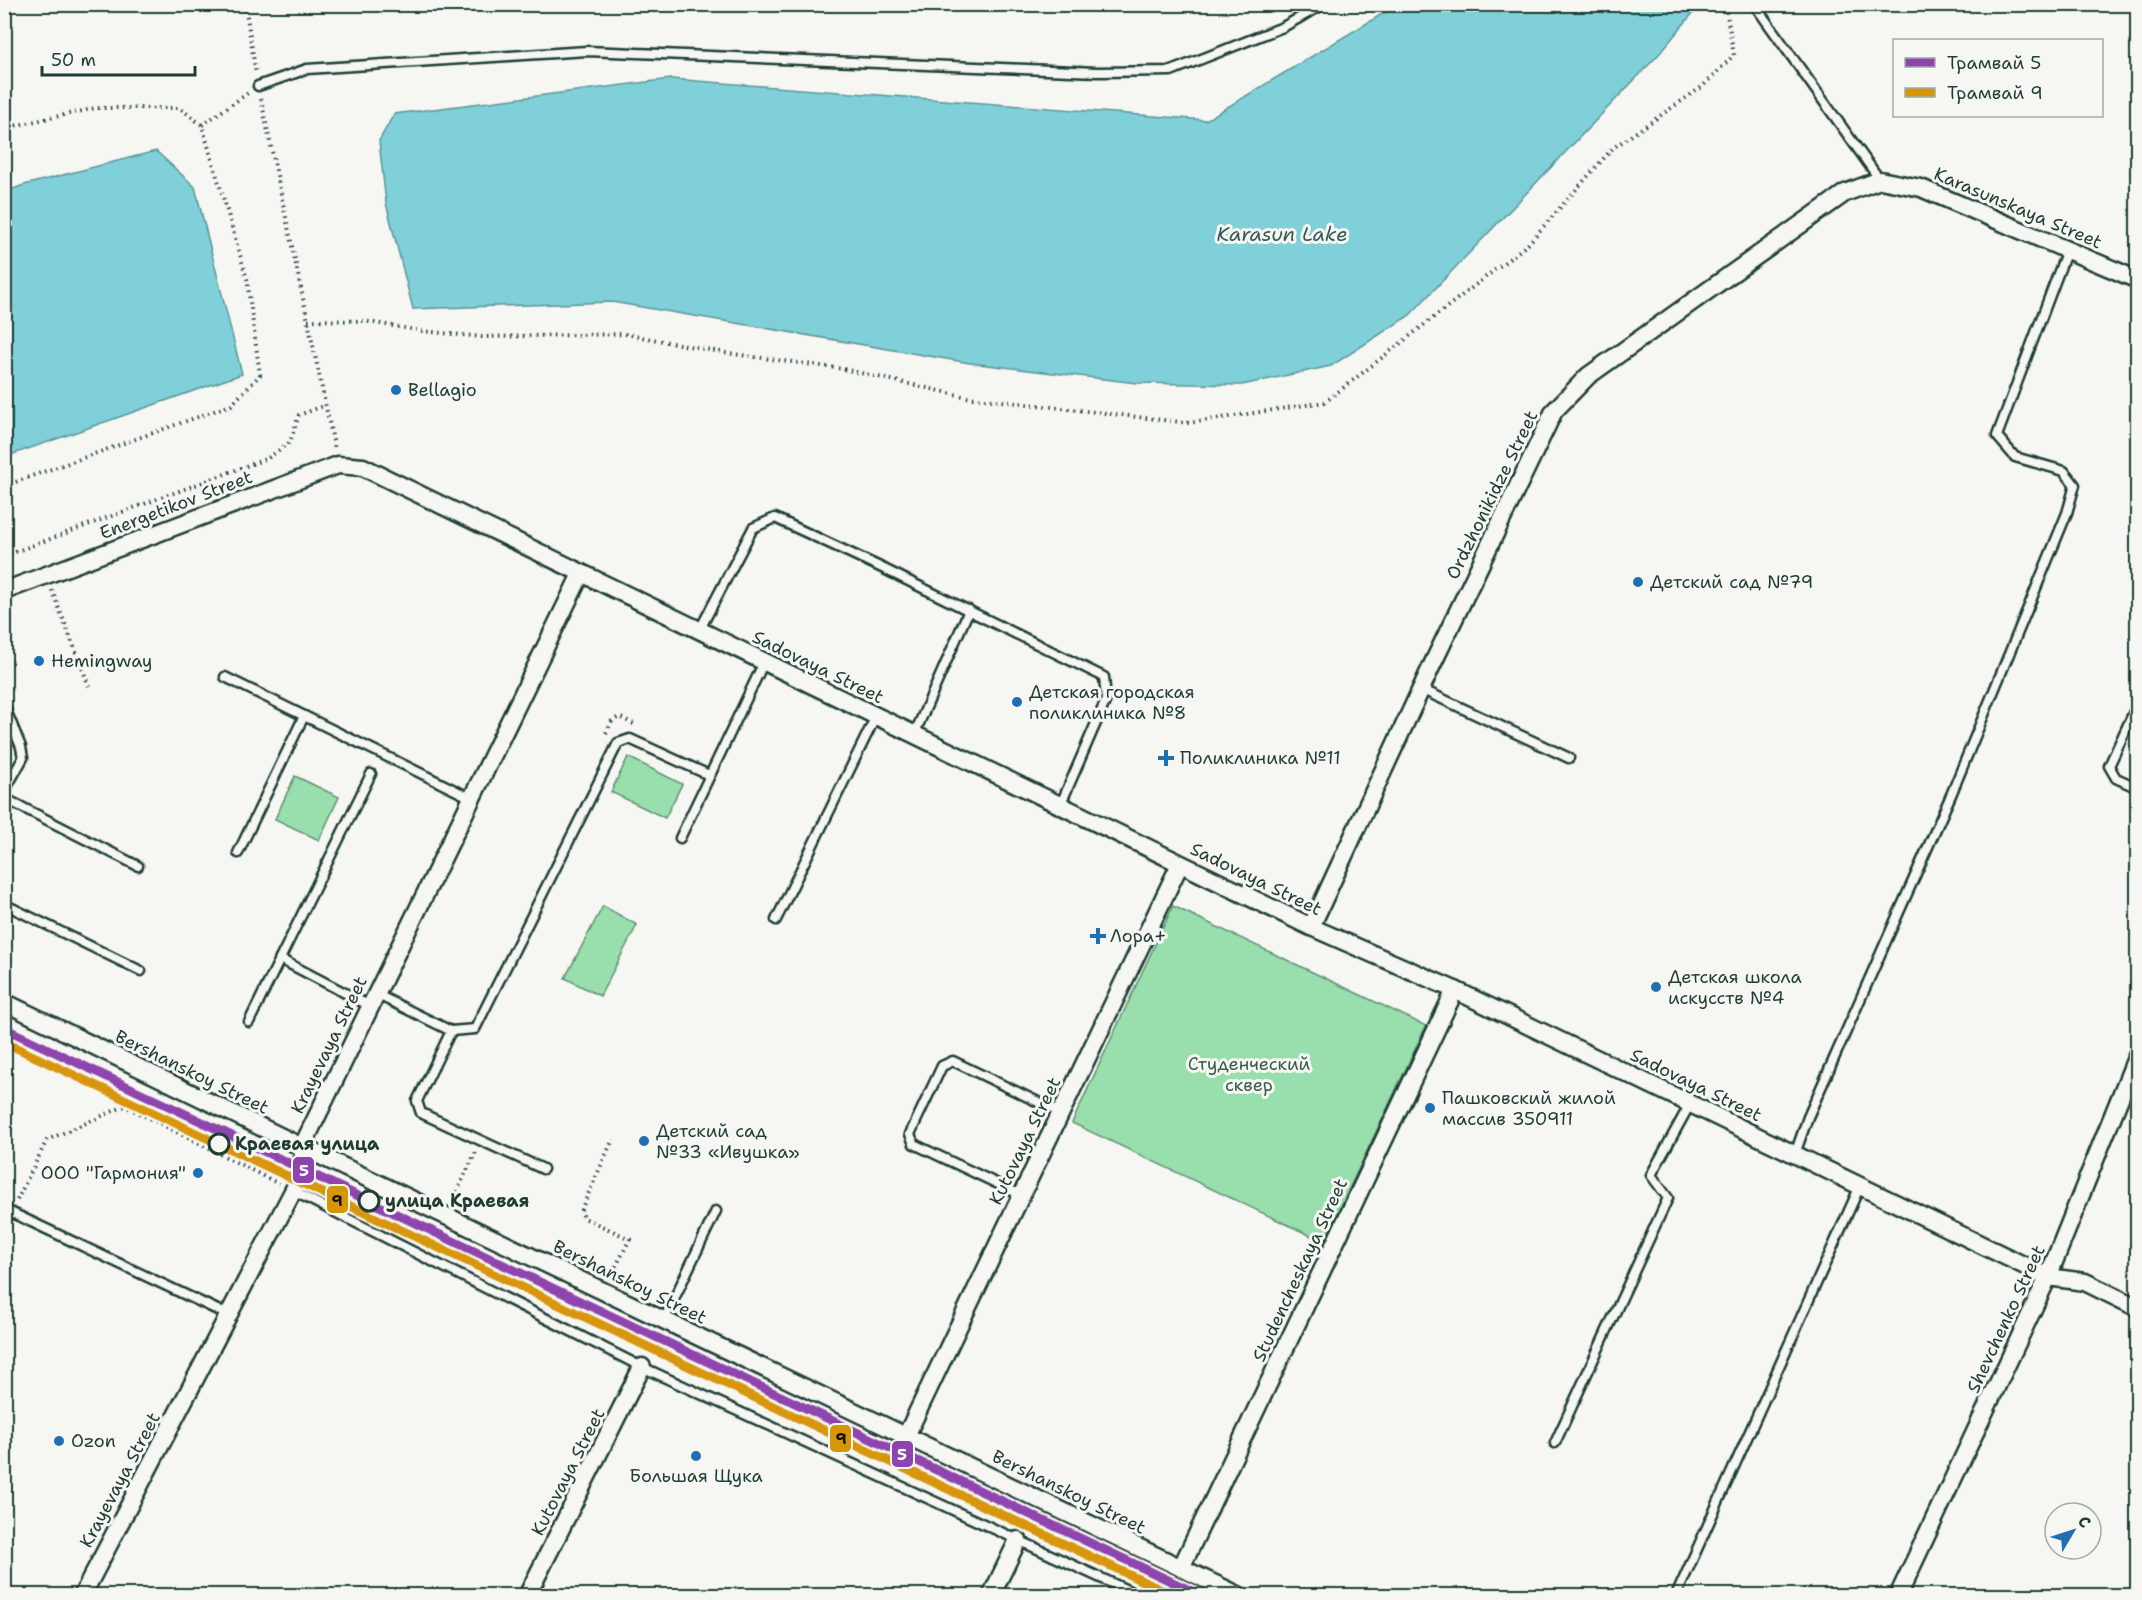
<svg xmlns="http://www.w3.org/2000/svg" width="2142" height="1600" viewBox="0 0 2142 1600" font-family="'Shantell Sans',sans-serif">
<rect width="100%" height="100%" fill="#f6f6f2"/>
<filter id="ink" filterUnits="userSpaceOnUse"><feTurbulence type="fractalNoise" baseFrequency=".0167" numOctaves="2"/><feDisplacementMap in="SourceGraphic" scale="12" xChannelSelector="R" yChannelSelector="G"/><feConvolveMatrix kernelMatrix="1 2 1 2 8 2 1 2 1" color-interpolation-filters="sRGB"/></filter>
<g filter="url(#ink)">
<g fill="#99dfad" stroke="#5c8e70" stroke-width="1.5">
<polygon points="628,757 682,784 665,818 611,792"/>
<polygon points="295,776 339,797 319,840 275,819"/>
<polygon points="603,906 637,925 600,996 565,978"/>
<polygon points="1173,906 1426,1026 1324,1242 1072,1123"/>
</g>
<g fill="#80d0d9" stroke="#599597" stroke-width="1.5">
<polygon points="1694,5 1697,8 1660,53 1410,315 1331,366 1242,385 1137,383 970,363 612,302 413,309 386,203 379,141 394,114 671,79 1206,120 1397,5"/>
<polygon points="156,151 195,187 242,374 5,457 5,192 24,185"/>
</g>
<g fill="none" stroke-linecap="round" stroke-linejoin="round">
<defs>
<g id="lane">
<polyline points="1754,4 1880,180"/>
<polyline points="258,86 307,69 587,51 1097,72 1171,71 1283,27 1324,4"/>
<polyline points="699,631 753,528 775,518 880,567 1104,677 1106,700 1060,806"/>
<polyline points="225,677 471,798"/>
<polyline points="1421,689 1569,758"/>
<polyline points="2138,703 2109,766 2116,778 2138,788"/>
<polyline points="4,705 21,747 23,758 4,792"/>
<polyline points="914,735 969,610"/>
<polyline points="4,798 138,866"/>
<polyline points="680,838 764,662"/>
<polyline points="238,853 304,716"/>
<polyline points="4,904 141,971"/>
<polyline points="776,920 876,716"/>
<polyline points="280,959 370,1006"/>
<polyline points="376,994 451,1031 417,1101 421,1113 543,1169"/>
<polyline points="249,1022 371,774"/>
<polyline points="451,1031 475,1029 618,743 630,739 709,775"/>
<polyline points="1795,1154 1808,1117 1951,795 2067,513 2075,485 2064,471 2015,457 1997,436 2067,250"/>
<polyline points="293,1191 642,1367 1140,1596"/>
<polyline points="1021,1195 914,1144 910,1134 942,1066 953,1061 1061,1113"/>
<polyline points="4,1209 228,1315"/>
<polyline points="664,1320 716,1211"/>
<polyline points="1555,1443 1668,1198 1651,1175 1690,1104"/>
<polyline points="1676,1596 1860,1186"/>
</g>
<g id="street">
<polyline points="4,591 338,465 363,467 1311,927 1455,990 2048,1277 2085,1282 2138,1308"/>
<polyline points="1311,927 1433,663 1554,411 1588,376 1845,193 1880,180 1921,188 2138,280"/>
<polyline points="4,1002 302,1147 1240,1596"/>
<polyline points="906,1436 1180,864"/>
<polyline points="1181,1568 1455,990"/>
<polyline points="82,1596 304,1170 302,1147 581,574"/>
<polyline points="527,1596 642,1367"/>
<polyline points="991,1596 1018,1540"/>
<polyline points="1898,1596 2048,1277 2138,1053"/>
</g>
</defs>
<use href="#lane" stroke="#1f3d34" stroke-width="13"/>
<use href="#street" stroke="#1f3d34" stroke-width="21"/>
<g stroke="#1f3d34" stroke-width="4" stroke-dasharray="1.5 4.5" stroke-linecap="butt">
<polyline points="245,4 256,74"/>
<polyline points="261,99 335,450"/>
<polyline points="202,125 248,93"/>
<polyline points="4,128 96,108 180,108 202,125 247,279 260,375 231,405 4,486"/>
<polyline points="308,320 363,321 422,331 482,337 625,334 726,353 843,369 967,397 1189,423 1325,402 1528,244 1613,148 1702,87 1734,55 1725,4"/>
<polyline points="4,556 268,458 290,442 299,415 326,405"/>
<polyline points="52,590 89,686"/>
<polyline points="606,733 612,721 619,717 636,725"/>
<polyline points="454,1197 476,1152"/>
<polyline points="17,1200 47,1140 125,1106 279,1184"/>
<polyline points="613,1272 630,1239 584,1218 581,1210 613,1139"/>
</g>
<use href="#lane" stroke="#f6f6f2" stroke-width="8"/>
<use href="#street" stroke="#f6f6f2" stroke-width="16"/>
<defs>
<polyline id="tram-1" points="4,1028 1202,1596"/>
<polyline id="tram-2" points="4,1042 1174,1596"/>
</defs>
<use href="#tram-1" stroke="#f6f6f2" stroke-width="14"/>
<use href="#tram-2" stroke="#f6f6f2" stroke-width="14"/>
<use href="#tram-1" stroke="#8e44ad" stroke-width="9"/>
<use href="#tram-2" stroke="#d79608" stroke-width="9"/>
</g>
</g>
<g fill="#1f6fb2" stroke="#f6f6f2" stroke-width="2">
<circle cx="396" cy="390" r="6"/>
<circle cx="1638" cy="582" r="6"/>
<circle cx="39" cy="661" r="6"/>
<circle cx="1017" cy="702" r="6"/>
<path d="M1163 749h6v6h6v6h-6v6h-6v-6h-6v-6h6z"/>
<path d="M1095 927h6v6h6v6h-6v6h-6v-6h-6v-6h6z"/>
<circle cx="1656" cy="987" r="6"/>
<circle cx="1430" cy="1108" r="6"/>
<circle cx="644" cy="1141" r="6"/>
<circle cx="198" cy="1173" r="6"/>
<circle cx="59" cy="1441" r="6"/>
<circle cx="696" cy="1456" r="6"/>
</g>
<g fill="#f6f6f2" stroke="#1f3d34" stroke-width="3">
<circle cx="219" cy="1144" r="10"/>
<circle cx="369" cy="1201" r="10"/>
</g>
<g text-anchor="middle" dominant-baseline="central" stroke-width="6" stroke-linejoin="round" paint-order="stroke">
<g font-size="18" fill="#1f3d34" stroke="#f6f6f2">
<text transform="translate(2018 208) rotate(23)">Karasunskaya Street</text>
<text transform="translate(1492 495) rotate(-64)">Ordzhonikidze Street</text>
<text transform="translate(176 505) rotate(-21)">Energetikov Street</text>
<text transform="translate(818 667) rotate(26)">Sadovaya Street</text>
<text transform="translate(1256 879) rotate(26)">Sadovaya Street</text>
<text transform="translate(329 1045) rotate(-64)">Krayevaya Street</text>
<text transform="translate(192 1072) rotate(26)">Bershanskoy Street</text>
<text transform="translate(1696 1085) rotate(26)">Sadovaya Street</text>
<text transform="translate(1025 1141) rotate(-64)">Kutovaya Street</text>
<text transform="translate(1300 1270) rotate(-65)">Studencheskaya Street</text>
<text transform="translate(630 1282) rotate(26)">Bershanskoy Street</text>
<text transform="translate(2006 1319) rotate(-65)">Shevchenko Street</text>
<text transform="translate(568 1472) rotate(-63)">Kutovaya Street</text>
<text transform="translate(120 1480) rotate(-62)">Krayevaya Street</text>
<text transform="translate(1069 1492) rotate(26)">Bershanskoy Street</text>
</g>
<g font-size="18" fill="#1f3d34" stroke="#f6f6f2" text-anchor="start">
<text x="408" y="390">Bellagio</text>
<text x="1650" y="582">Детский сад №79</text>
<text x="51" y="661">Hemingway</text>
<text x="1029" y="692">Детская городская<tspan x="1029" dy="21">поликлиника №8</tspan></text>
<text x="1180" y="758">Поликлиника №11</text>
<text x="1110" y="936">Лора+</text>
<text x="1668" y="977">Детская школа<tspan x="1668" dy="21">искусств №4</tspan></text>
<text x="1442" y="1098">Пашковский жилой<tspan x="1442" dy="21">массив 350911</tspan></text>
<text x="656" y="1131">Детский сад<tspan x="656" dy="21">№33 «Ивушка»</tspan></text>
<text x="186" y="1173" text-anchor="end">ООО "Гармония"</text>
<text x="71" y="1441">Ozon</text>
<text x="696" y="1476" text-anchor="middle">Большая Щука</text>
</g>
<g font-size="18" fill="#375d4c" stroke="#f6f6f2">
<text x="1249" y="1064">Студенческий<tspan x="1249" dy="21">сквер</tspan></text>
</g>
<g font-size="18" font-weight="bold" fill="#1f3d34" stroke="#f6f6f2" text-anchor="start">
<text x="235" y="1144">Краевая улица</text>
<text x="385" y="1201">улица Краевая</text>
</g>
<g font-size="20" font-style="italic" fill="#325a55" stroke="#f6f6f2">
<text x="1282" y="234">Karasun Lake</text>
</g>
</g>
<g stroke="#f6f6f2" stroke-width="2">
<rect x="292" y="1156" width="23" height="28" rx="6" fill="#8e44ad"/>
<rect x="326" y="1185" width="23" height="29" rx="6" fill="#d79608"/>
<rect x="829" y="1424" width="23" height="29" rx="6" fill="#d79608"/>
<rect x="891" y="1440" width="23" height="28" rx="6" fill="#8e44ad"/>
</g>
<g font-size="16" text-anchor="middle" font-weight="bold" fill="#fff">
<text x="304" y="1176">5</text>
<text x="902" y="1460">5</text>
</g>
<g font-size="16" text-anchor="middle" font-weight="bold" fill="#111">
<text x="337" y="1206">9</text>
<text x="841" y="1444">9</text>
</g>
<rect width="2142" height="1600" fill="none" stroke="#f6f6f2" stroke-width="24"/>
<rect x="12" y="12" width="2118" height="1576" fill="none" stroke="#1f3d34" stroke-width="2" filter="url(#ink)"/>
<rect x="1893" y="39" width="210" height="78" fill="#f6f6f2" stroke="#a0aca6" stroke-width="1.5"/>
<rect x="1905" y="58" width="30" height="9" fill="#8e44ad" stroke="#a0aca6" stroke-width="1.5"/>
<text x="1947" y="69" font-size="18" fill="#1f3d34">Трамвай 5</text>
<rect x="1905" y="88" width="30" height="9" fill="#d79608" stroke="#a0aca6" stroke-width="1.5"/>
<text x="1947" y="99" font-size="18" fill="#1f3d34">Трамвай 9</text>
<g transform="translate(2073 1531) rotate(51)"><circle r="28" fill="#f6f6f2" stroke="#a0aca6" stroke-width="1.5"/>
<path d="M0-4.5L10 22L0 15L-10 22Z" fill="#1f6fb2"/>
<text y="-9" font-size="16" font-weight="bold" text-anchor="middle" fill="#1f3d34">С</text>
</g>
<path d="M42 66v9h153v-9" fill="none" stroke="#1f3d34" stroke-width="3"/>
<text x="51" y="66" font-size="18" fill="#1f3d34" stroke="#f6f6f2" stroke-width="4.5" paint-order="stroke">50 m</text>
</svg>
